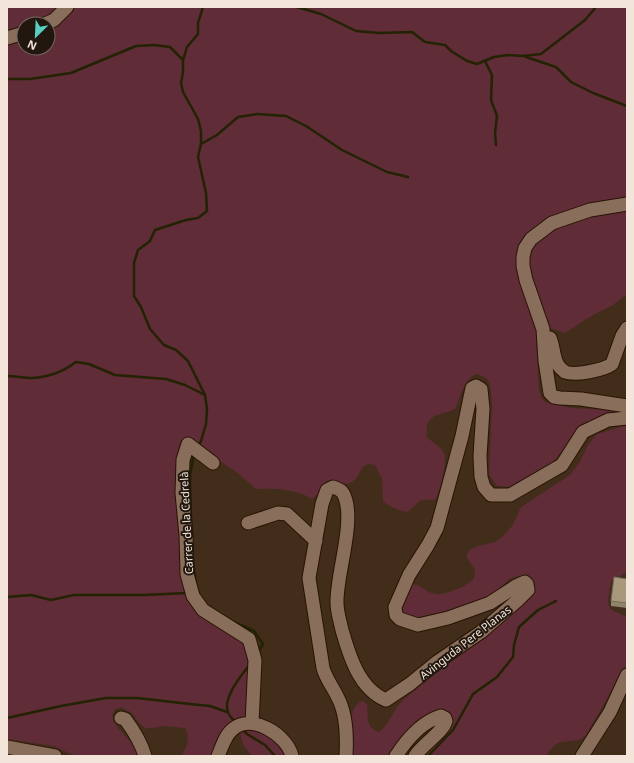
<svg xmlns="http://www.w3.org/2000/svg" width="634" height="763" viewBox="0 0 634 763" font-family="'Noto Sans',sans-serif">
<rect width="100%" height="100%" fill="#422c1a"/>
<g fill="#602c37" fill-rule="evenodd">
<path d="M 7,7 L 627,7 L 627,294 L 613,305 L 586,319 L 565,333 L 550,328 L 536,337 L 539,390 L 541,397 L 545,402 L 571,408 L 613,410 L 626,413 L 573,438 L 551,464 L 541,473 L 517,485 L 510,487 L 497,486 L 489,474 L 492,405 L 490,385 L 487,379 L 482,376 L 476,374 C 463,381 461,396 455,409 C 441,416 424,412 427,437 C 432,442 441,447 444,453 C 448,462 440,490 435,500 C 414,499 422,502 407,512 C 397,510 390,507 383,501 L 382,479 L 375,465 C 358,461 363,476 352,482 C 346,486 339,482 333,484 C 324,485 319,494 312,499 C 296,489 274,488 256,489 L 239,474 L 192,442 L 181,440 L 178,450 L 181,515 L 189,597 L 195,611 L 246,642 L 252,659 L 250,716 L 229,723 L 215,756 L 181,756 C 187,747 191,738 185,728 L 165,726 L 152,728 L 145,728 L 140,724 L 132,713 L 121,707 L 115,709 L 112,716 L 114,722 L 118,728 L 136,748 L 138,756 L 75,756 L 54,746 L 7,739 ZM 24,24 L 48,24 L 48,48 L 24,48 Z"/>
<path d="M 627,425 L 627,572 L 611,581 L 608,601 L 610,609 L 627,617 L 627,664 L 586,735 C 572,748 558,732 547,756 L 425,756 L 448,731 L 427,715 L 416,723 L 389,756 L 352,756 C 353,751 354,745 354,739 C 353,725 346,710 362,701 L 367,704 C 369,717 364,726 379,732 C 390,724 393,710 403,700 L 524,603 L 529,599 L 535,587 L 533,580 L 520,576 L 514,577 L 508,580 L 494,594 L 476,604 L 417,621 L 403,615 L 400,610 L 409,584 C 421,583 424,592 435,594 C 443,596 467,586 472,580 C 474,579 474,576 475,575 L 474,568 L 466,557 L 469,551 L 475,547 L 495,542 L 502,537 L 512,526 L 521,507 L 570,475 L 579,463 L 588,445 L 597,434 Z"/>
<polygon points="250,726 273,738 285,756 252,756 244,746 240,735 244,728"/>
</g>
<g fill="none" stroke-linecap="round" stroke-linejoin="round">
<g stroke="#232203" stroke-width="2.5">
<polyline points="297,7 321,14 356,31 379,33 412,32 425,42 445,45 451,51 467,61 477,64 494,57 508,55 523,56 541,54 585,20 596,7"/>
<polyline points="526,57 556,67 571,82 593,93 627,106"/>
<polyline points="485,61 492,75 491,100 497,116 495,133 496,145"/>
<polyline points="7,79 30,79 71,73 136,46 154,45 170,47 183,60"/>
<polyline points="201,144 217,135 238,117 257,114 286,116 306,126 342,150 387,172 408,177"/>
<path d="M 7,376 C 15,376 24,378 32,378 C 49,377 63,372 76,362 L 89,364 L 115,375 L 166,379 L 185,385 L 205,395"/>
<polyline points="198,446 201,441 206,424 207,409 205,395 188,361 176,350 164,345 150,329 141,307 134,296 134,263 138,250 150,241 155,230 186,220 198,218 207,211 206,193 198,157 201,144 201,131 198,119 183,92 181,83 183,72 183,60 187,47 198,34 198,23 203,7"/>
<polyline points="191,525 190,475 194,454"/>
<polyline points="193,564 196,583"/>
<polyline points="7,597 31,595 51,600 74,595 144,595 187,593"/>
<polyline points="234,622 254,631 263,644 258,652"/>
<polyline points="7,718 61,706 106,698 137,698 190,704 210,706 227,712"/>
<path d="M 235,722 C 233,719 229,716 228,712 C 222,698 242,675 250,664"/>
<polyline points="242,729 247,734 265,745 275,756"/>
<polyline points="428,756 453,730 473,694 497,677 513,657 514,645 519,627 538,610 556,601"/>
</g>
<defs>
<g id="minor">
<polyline points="45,24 54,20 67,7"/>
<polyline points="7,38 24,33"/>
<polyline points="627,204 590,210 552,223 531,239 525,248 523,257 523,266 526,280 543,329 545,361 550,393 554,397 560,398 581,399 627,406"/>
<path d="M 550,338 C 554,347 553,357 558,365 C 560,368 562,370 565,372 C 575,376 604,370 612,364 L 622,336 L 627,328"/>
<polyline points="213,463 188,444 183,460 182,493 186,535 187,574 193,596 203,610 249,639 255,660 252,723"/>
<polyline points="248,523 278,513 287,514 316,541"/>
<path d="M 121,718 L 125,719 C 134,731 141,742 145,756"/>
<polyline points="7,747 55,756"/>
<path d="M 218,756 C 222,747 225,735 233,729 C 252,713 287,735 292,756"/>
<path d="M 346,756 C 347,738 347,715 338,698 C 333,687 326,679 323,668 L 309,578 L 322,504 L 327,490 L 333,487 C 336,488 341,490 343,493 C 357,518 336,574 337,603 C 337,612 340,621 342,630 C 349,655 359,689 386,700 L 410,684 L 437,662 L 481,632 L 519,599 L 528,590 L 527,584 L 525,582 L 516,586 L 490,603 L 448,618 L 418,625 L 400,619 L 396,615 L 395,607 L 409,575 L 428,545 L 437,528 L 462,436 L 472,388 L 476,386 L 481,389 L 483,409 L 480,456 L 481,477 L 484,487 L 491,495 L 510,495 L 562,465 L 583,432 L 608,420 L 627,418"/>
<path d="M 396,756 C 407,739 421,722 441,716 L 445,718 L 446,721 C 443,732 423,744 415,756"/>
<polyline points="582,756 610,712 627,675"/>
</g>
</defs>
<use href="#minor" stroke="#281403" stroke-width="15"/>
<use href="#minor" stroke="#896e5b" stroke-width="13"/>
</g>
<polygon fill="#90846b" points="627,579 627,608 611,606 611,601"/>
<polygon fill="#a8997c" stroke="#766b57" points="614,577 627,579 627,603 611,601"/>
<g text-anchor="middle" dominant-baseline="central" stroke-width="4" stroke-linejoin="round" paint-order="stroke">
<g font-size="11" fill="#f4e5da" stroke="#21170f">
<text transform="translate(186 523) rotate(-93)">Carrer de la Cedrelà</text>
<text transform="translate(465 642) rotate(-38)">Avinguda Pere Planas</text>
</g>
</g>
<rect width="634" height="763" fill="none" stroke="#f4e5da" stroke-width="16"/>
<g transform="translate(36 36) rotate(204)"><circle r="19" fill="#21170f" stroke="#756960"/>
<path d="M0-3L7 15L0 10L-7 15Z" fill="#58cec0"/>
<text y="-6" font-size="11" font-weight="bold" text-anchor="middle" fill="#f4e5da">N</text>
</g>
</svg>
